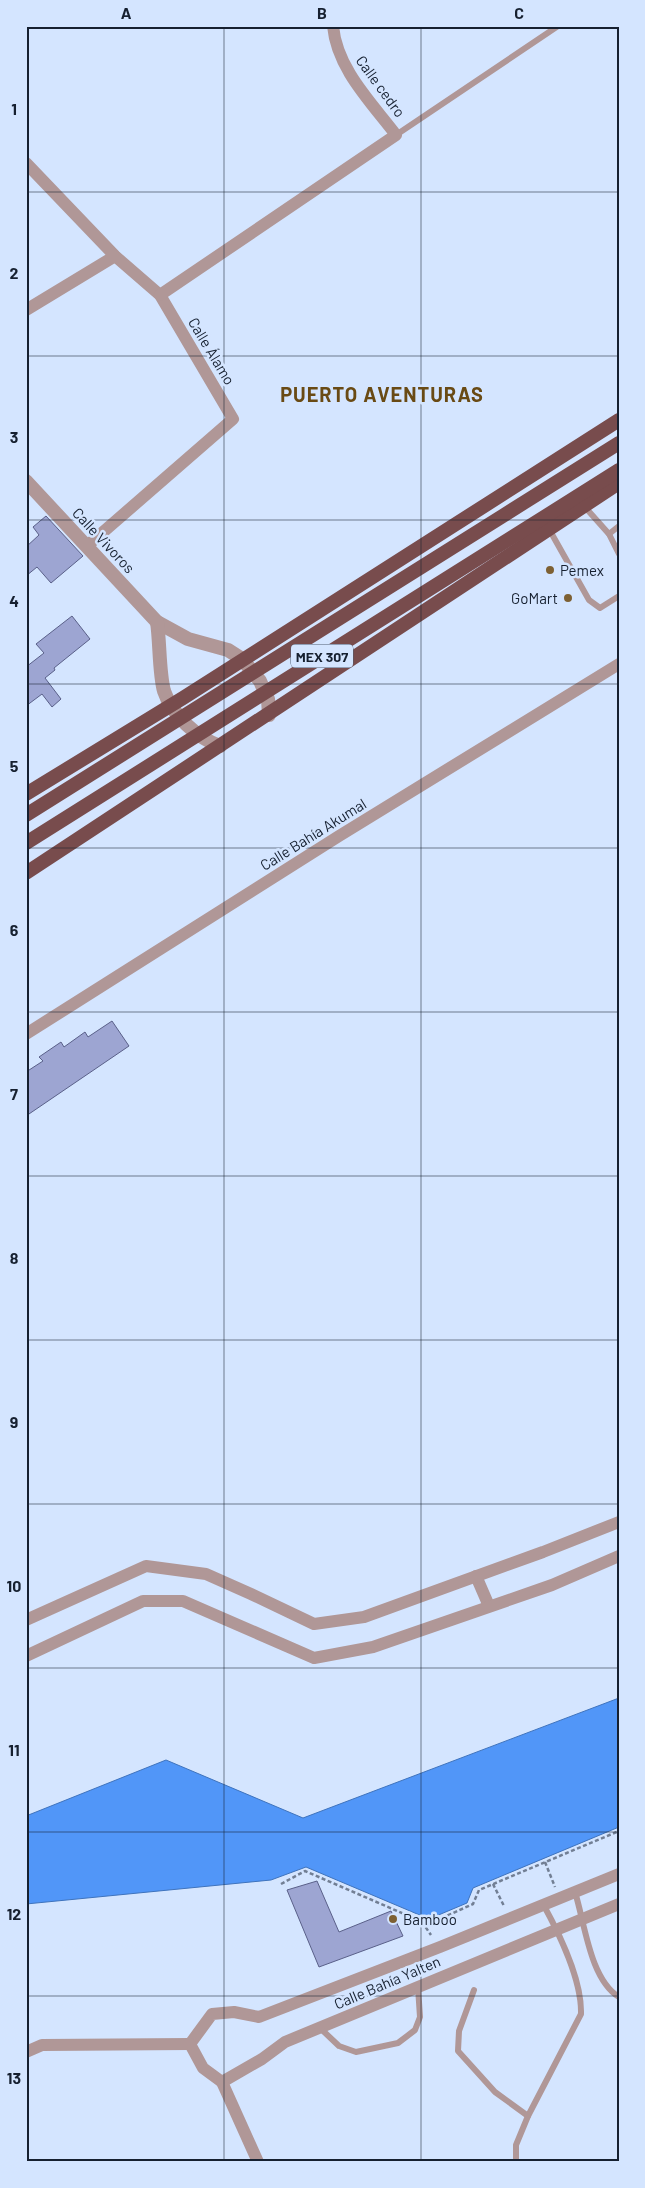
<svg xmlns="http://www.w3.org/2000/svg" width="645" height="2188" viewBox="0 0 645 2188" font-family="Barlow,sans-serif">
<rect width="100%" height="100%" fill="#d4e5ff"/>
<polygon fill="#5196f8" stroke="#3f73bc" points="619,1698 619,1827 473,1888 467,1903 429,1919 306,1867 271,1880 26,1904 26,1816 166,1760 303,1818"/>
<g fill="#9da5d2" stroke="#5a6089">
<polygon points="46,516 83,556 51,583 37,567 26,576 26,547 39,535 33,527"/>
<polygon points="72,616 90,639 54,668 55,670 45,678 61,699 52,707 42,694 26,706 26,667 44,653 36,644"/>
<polygon points="112,1021 129,1046 26,1116 26,1072 43,1061 39,1057 61,1042 64,1047 85,1032 88,1037"/>
<polygon points="317,1881 339,1932 391,1911 403,1936 319,1967 287,1890"/>
</g>
<g fill="none" stroke-linecap="round" stroke-linejoin="round">
<g stroke="#727f94" stroke-width="2.5" stroke-dasharray="4 2.5" stroke-linecap="butt">
<polyline points="545,1862 555,1887"/>
<polyline points="281,1884 305,1871 418,1920 431,1923 473,1904 479,1890 619,1831"/>
<polyline points="493,1884 504,1906"/>
<polyline points="422,1922 431,1935"/>
</g>
<g stroke="#b09797" stroke-width="6">
<polyline points="396,135 558,26"/>
<polyline points="584,506 609,534 619,554"/>
<polyline points="549,529 589,600 600,608 619,596"/>
<polyline points="609,534 619,526"/>
<path d="M 575,1892 C 585,1924 590,1979 619,1997"/>
<polyline points="474,1990 459,2031 458,2051 495,2092 528,2116"/>
<polyline points="320,2028 339,2046 356,2052 398,2043 415,2030 420,2017 418,1987"/>
<path d="M 516,2162 L 516,2145 L 528,2116 L 581,2014 C 582,1981 559,1933 543,1904"/>
</g>
<g stroke="#b09797" stroke-width="12">
<polyline points="26,163 115,256 160,295 233,419 87,546"/>
<path d="M 160,295 L 396,135 C 371,102 337,69 333,26"/>
<polyline points="26,310 115,256"/>
<polyline points="26,1034 339,836 619,664"/>
<polyline points="476,1576 489,1606"/>
<polyline points="26,1620 146,1566 206,1574 251,1594 314,1624 364,1617 543,1552 619,1522"/>
<polyline points="26,1656 143,1601 183,1601 314,1658 373,1647 552,1585 619,1556"/>
<polyline points="190,2044 203,2068 222,2082 262,2059 285,2042 619,1904"/>
<polyline points="190,2044 212,2014 234,2012 259,2017 440,1947 619,1874"/>
<polyline points="26,2052 42,2045 190,2044"/>
<polyline points="222,2082 258,2162"/>
</g>
<g stroke="#b09797" stroke-width="14">
<polyline points="26,481 157,622 188,639 228,650 242,659 260,681 268,699 269,715"/>
<path d="M 157,622 C 160,642 159,673 164,691 C 172,715 197,738 220,746"/>
</g>
<g stroke="#784c4d" stroke-width="14">
<polyline points="26,794 183,698 619,420"/>
<polyline points="26,873 619,483"/>
</g>
<g stroke="#784c4d" stroke-width="14">
<polyline points="26,815 619,443"/>
<polyline points="26,843 619,470"/>
</g>
</g>
<path fill="none" stroke="#162030" stroke-width="1" stroke-opacity="0.55" d="M 224,26 L 224,2162M 421,26 L 421,2162M 26,192 L 619,192M 26,356 L 619,356M 26,520 L 619,520M 26,684 L 619,684M 26,848 L 619,848M 26,1012 L 619,1012M 26,1176 L 619,1176M 26,1340 L 619,1340M 26,1504 L 619,1504M 26,1668 L 619,1668M 26,1832 L 619,1832M 26,1996 L 619,1996"/>
<g fill="#7d6033" stroke="#d4e5ff" stroke-width="2">
<circle cx="550" cy="570" r="5"/>
<circle cx="568" cy="598" r="5"/>
<circle cx="393" cy="1919" r="5"/>
</g>
<g text-anchor="middle" dominant-baseline="central" stroke-width="5" stroke-linejoin="round" paint-order="stroke">
<rect fill="#d4e5ff" stroke="#4f5b6e" stroke-width="1" x="291" y="644.5" width="62" height="23" rx="4"/>
<g font-size="14" font-weight="bold" fill="#162030">
<text x="322" y="656">MEX 307</text>
</g>
<g font-size="15" fill="#162030" stroke="#d4e5ff">
<text transform="translate(381 86) rotate(54)">Calle cedro</text>
<text transform="translate(212 351) rotate(59)">Calle Álamo</text>
<text transform="translate(104 540) rotate(47)">Calle Vivoros</text>
<text transform="translate(313 834) rotate(-32)">Calle Bahía Akumal</text>
<text transform="translate(387 1982) rotate(-23)">Calle Bahía Yalten</text>
</g>
<g font-size="15" fill="#162030" stroke="#d4e5ff" text-anchor="start">
<text x="560" y="570">Pemex</text>
<text x="558" y="598" text-anchor="end">GoMart</text>
<text x="403" y="1919">Bamboo</text>
</g>
<g font-size="20" font-weight="bold" letter-spacing="1" fill="#694a14" stroke="#d4e5ff">
<text x="382" y="394">PUERTO AVENTURAS</text>
</g>
</g>
<rect width="645" height="2188" fill="none" stroke="#d4e5ff" stroke-width="55"/>
<rect x="28" y="28" width="590" height="2132" fill="none" stroke="#162030" stroke-width="2"/>
<g font-size="16" text-anchor="middle" font-weight="bold" fill="#162030">
<text x="126" y="19">A</text>
<text x="322" y="19">B</text>
<text x="519" y="19">C</text>
<text x="14" y="115">1</text>
<text x="14" y="279">2</text>
<text x="14" y="443">3</text>
<text x="14" y="607">4</text>
<text x="14" y="772">5</text>
<text x="14" y="936">6</text>
<text x="14" y="1100">7</text>
<text x="14" y="1264">8</text>
<text x="14" y="1428">9</text>
<text x="14" y="1592">10</text>
<text x="14" y="1756">11</text>
<text x="14" y="1920">12</text>
<text x="14" y="2084">13</text>
</g>
</svg>
